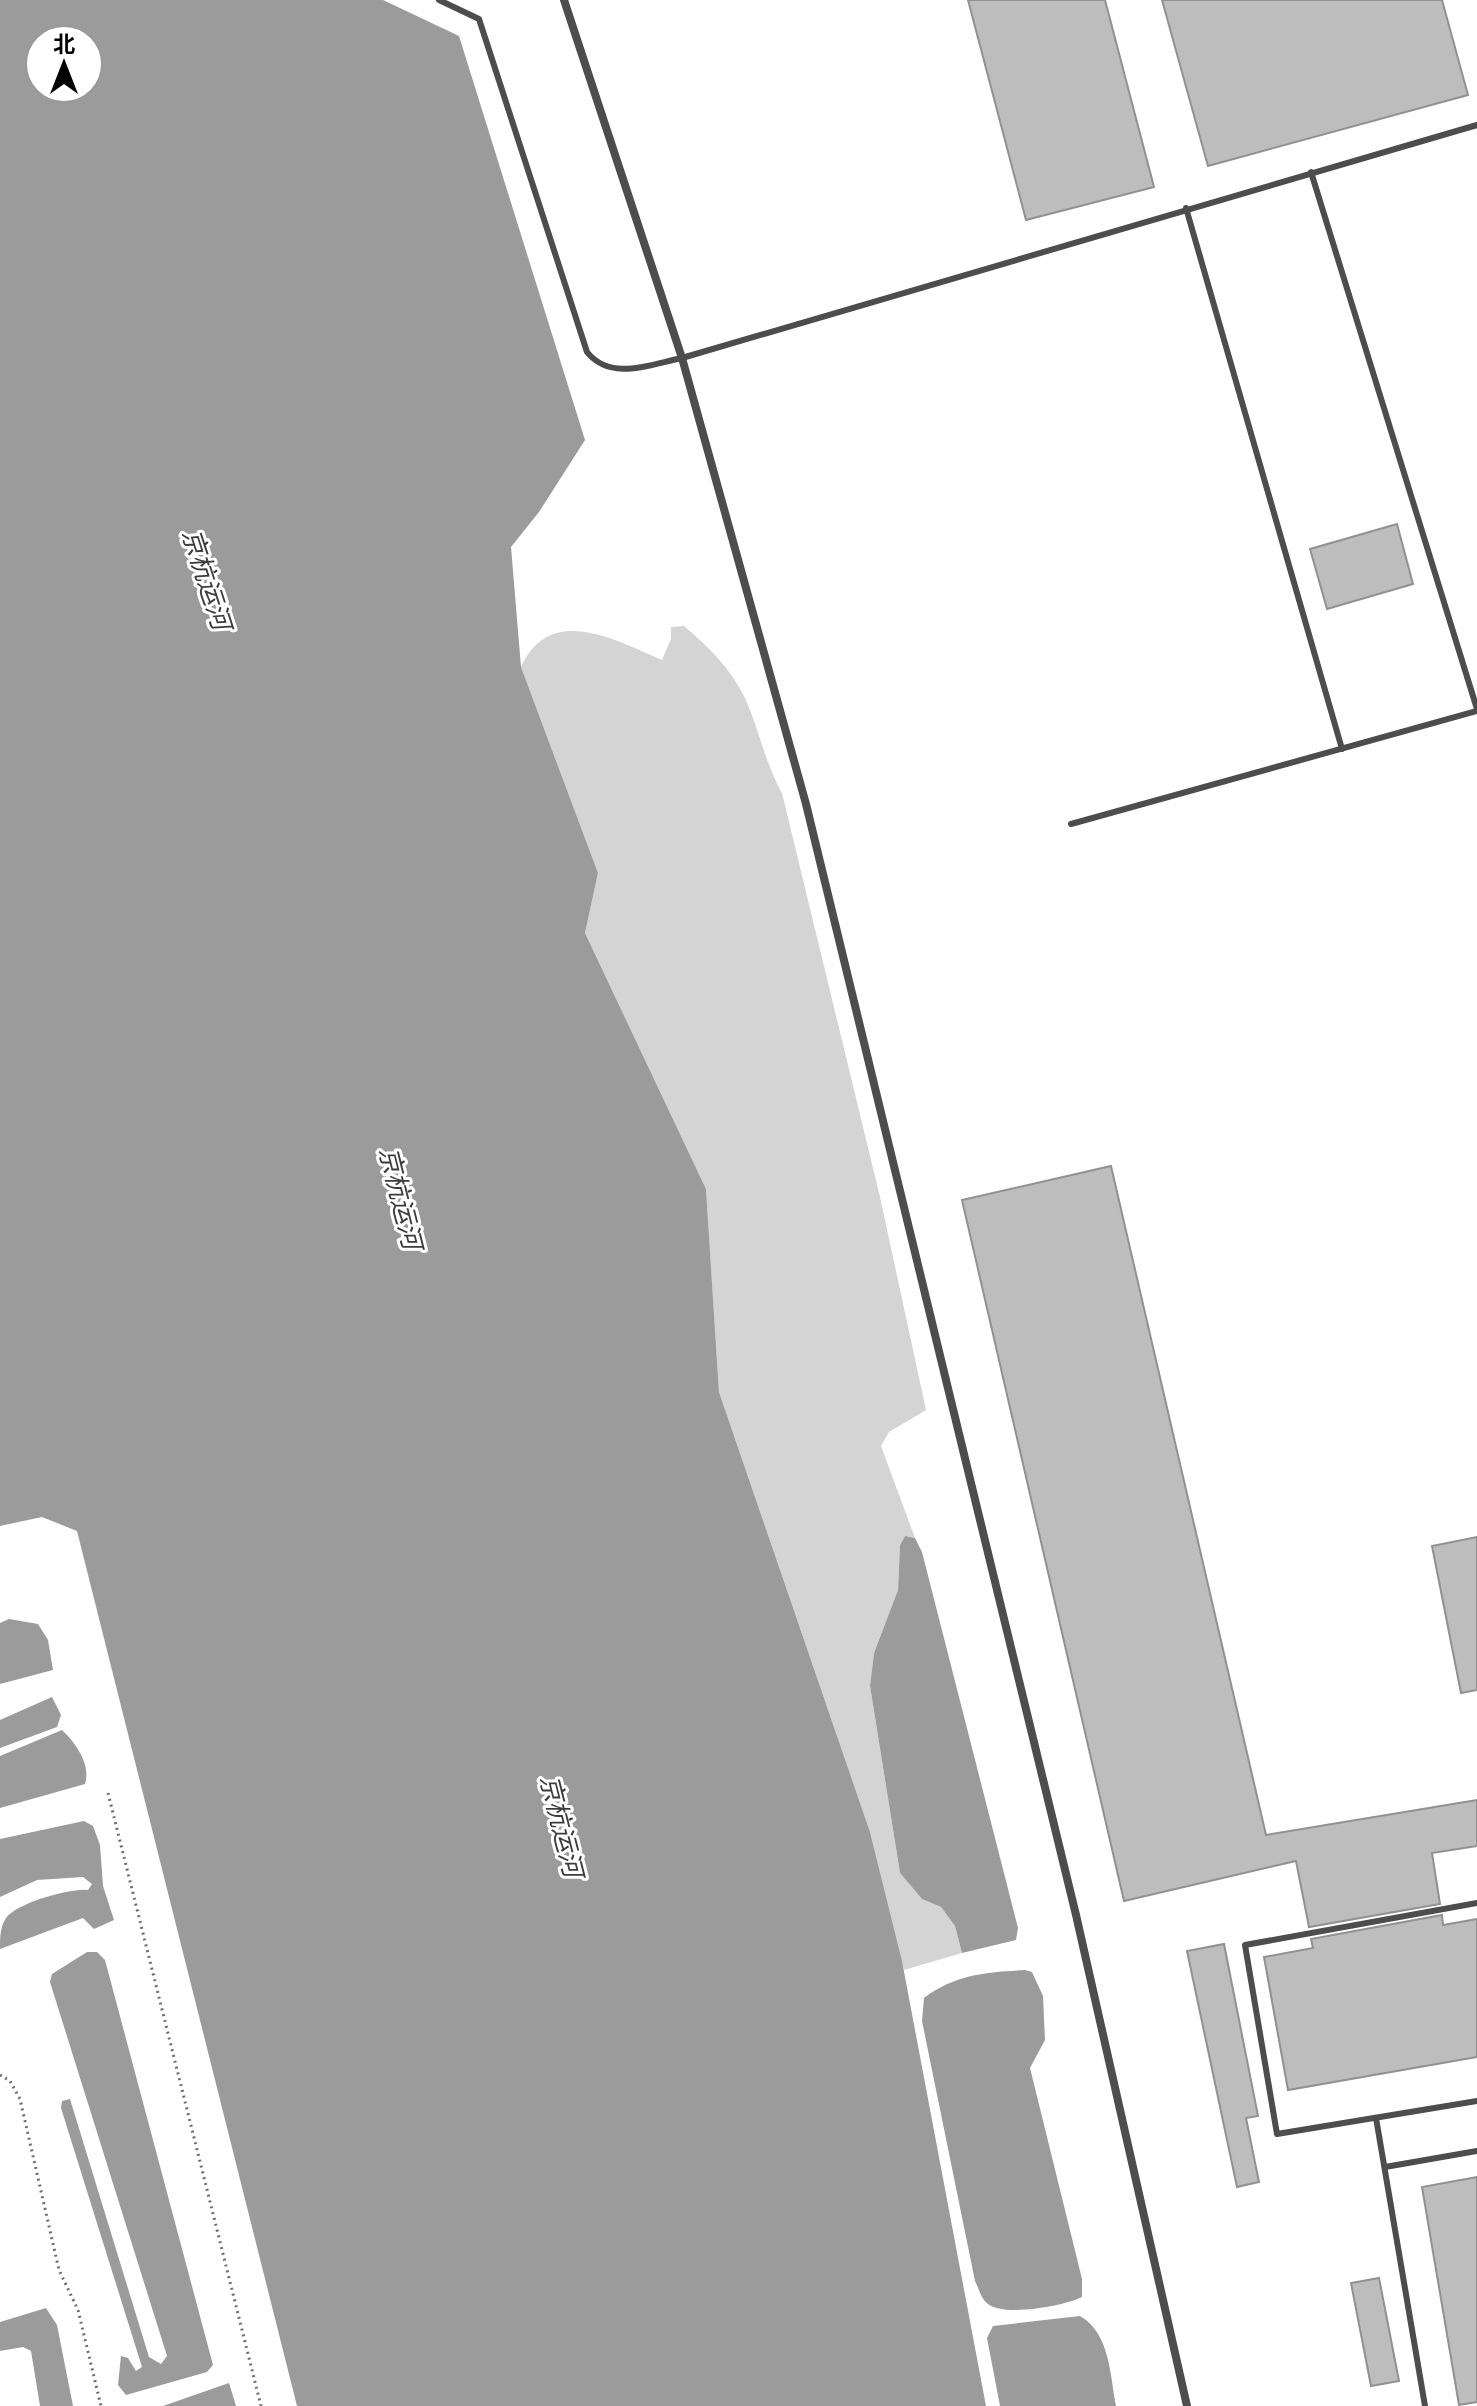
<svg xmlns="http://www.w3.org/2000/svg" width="1477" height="2406" viewBox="0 0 1477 2406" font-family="'Titillium Web','Noto Sans SC',sans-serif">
<rect width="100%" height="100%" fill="#fff"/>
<path fill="#d4d4d4" d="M 684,626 C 709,647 730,668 745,698 C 759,729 765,763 782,793 L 880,1197 L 926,1410 L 889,1432 L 881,1446 L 915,1538 L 905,1536 L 900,1545 L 898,1590 L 874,1653 L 870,1686 L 900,1873 L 922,1899 L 941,1907 L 955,1926 L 962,1953 L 904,1970 L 870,1832 L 719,1392 L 706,1189 L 585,933 L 598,873 L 521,667 C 550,603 615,640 662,660 L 671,639 L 671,627 Z"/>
<g fill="#9b9b9b" fill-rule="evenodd">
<path d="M 0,0 L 383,0 L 459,36 L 585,440 L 539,512 L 511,547 L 521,667 L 598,873 L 585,933 L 706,1189 L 719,1392 L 870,1832 L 902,1961 L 986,2406 L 297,2406 L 77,1531 L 42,1517 L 0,1526 ZM 40,40 L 88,40 L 88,88 L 40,88 Z"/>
<polygon points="905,1536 915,1538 922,1552 1018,1928 1016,1940 962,1953 955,1926 941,1907 922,1899 900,1873 870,1686 874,1653 898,1590 900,1545"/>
<polygon points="9,1619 38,1624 48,1640 53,1670 0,1684 0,1623"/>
<polygon points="52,1697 61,1715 57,1727 0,1748 0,1720"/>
<path d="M 62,1730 C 76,1743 91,1765 85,1784 L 0,1808 L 0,1756 Z"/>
<path d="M 84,1821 L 93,1826 L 100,1845 L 103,1886 L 114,1920 L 94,1929 L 83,1918 L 0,1949 C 0,1938 0,1927 6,1918 C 17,1903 70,1888 88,1890 L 92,1884 L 83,1877 L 37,1880 L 0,1897 L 0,1839 Z"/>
<polygon points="87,1952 97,1952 105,1960 213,2365 207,2372 126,2395 118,2385 121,2356 128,2358 136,2371 142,2367 61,2108 62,2101 70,2099 149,2357 161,2364 167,2356 50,1982 52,1974"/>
<path d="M 1025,1970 L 1032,1972 L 1043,1996 L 1045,2040 L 1030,2068 L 1082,2279 L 1082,2297 C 1064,2306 1004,2317 988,2304 C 981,2299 979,2289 975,2281 L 922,2021 L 924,1998 C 955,1974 988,1972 1025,1970 Z"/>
<polygon points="46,2308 57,2325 73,2406 40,2406 31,2351 23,2347 0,2351 0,2322"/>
<path d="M 1080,2316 C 1110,2333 1110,2375 1116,2406 L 1000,2406 L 987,2338 L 993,2326 Z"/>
<polygon points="229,2383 236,2406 163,2406"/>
</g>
<g fill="#bdbdbd" stroke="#919191" stroke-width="2">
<polygon points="968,0 1105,0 1154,187 1026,220"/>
<polygon points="1162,0 1442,0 1468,95 1208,166"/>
<polygon points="1397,524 1413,584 1327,609 1310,549"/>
<polygon points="1111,1166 1266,1835 1477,1800 1477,1846 1432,1853 1440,1904 1309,1927 1296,1861 1124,1901 962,1200"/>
<polygon points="1477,1537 1477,1690 1461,1693 1432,1546"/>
<polygon points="1442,1915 1443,1925 1477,1919 1477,2057 1288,2090 1264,1957 1313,1948 1311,1939"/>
<polygon points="1224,1944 1258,2116 1246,2118 1259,2182 1237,2187 1187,1951"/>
<polygon points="1477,2177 1477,2402 1459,2405 1422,2187"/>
<polygon points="1379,2278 1399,2381 1371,2386 1351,2283"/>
</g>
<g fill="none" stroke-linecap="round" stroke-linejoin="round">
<g stroke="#6f6f6f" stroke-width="3" stroke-dasharray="2 4" stroke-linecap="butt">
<polyline points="108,1793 261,2406"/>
<polyline points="0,2075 10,2081 20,2099 59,2270 78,2310 101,2406"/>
</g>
<g stroke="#4d4d4d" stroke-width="6">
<path d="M 439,0 L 479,19 L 587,352 C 611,382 651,364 682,358 L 1477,125"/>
<polyline points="1311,172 1477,709"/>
<polyline points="1186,208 1342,749"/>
<polyline points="1071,824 1477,711"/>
<polyline points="1477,1903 1245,1945 1277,2134 1477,2101"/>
<polyline points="1376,2118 1425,2406"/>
<polyline points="1385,2167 1477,2151"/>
</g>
<polyline stroke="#4d4d4d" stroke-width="8" points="564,0 682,358 806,804 1076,1915 1187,2406"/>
</g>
<g text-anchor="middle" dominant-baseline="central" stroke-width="6" stroke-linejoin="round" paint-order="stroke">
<g font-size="26" font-style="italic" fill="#3c3c3c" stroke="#fff">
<text transform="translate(207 579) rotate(72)">京杭运河</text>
<text transform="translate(401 1198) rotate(76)">京杭运河</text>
<text transform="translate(562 1826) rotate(76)">京杭运河</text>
</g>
</g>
<g transform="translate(64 64)"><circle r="38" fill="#ffffff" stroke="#999999" stroke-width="2"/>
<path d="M0-6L14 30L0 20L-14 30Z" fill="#000000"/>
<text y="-12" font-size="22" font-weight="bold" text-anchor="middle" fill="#000000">北</text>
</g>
</svg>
